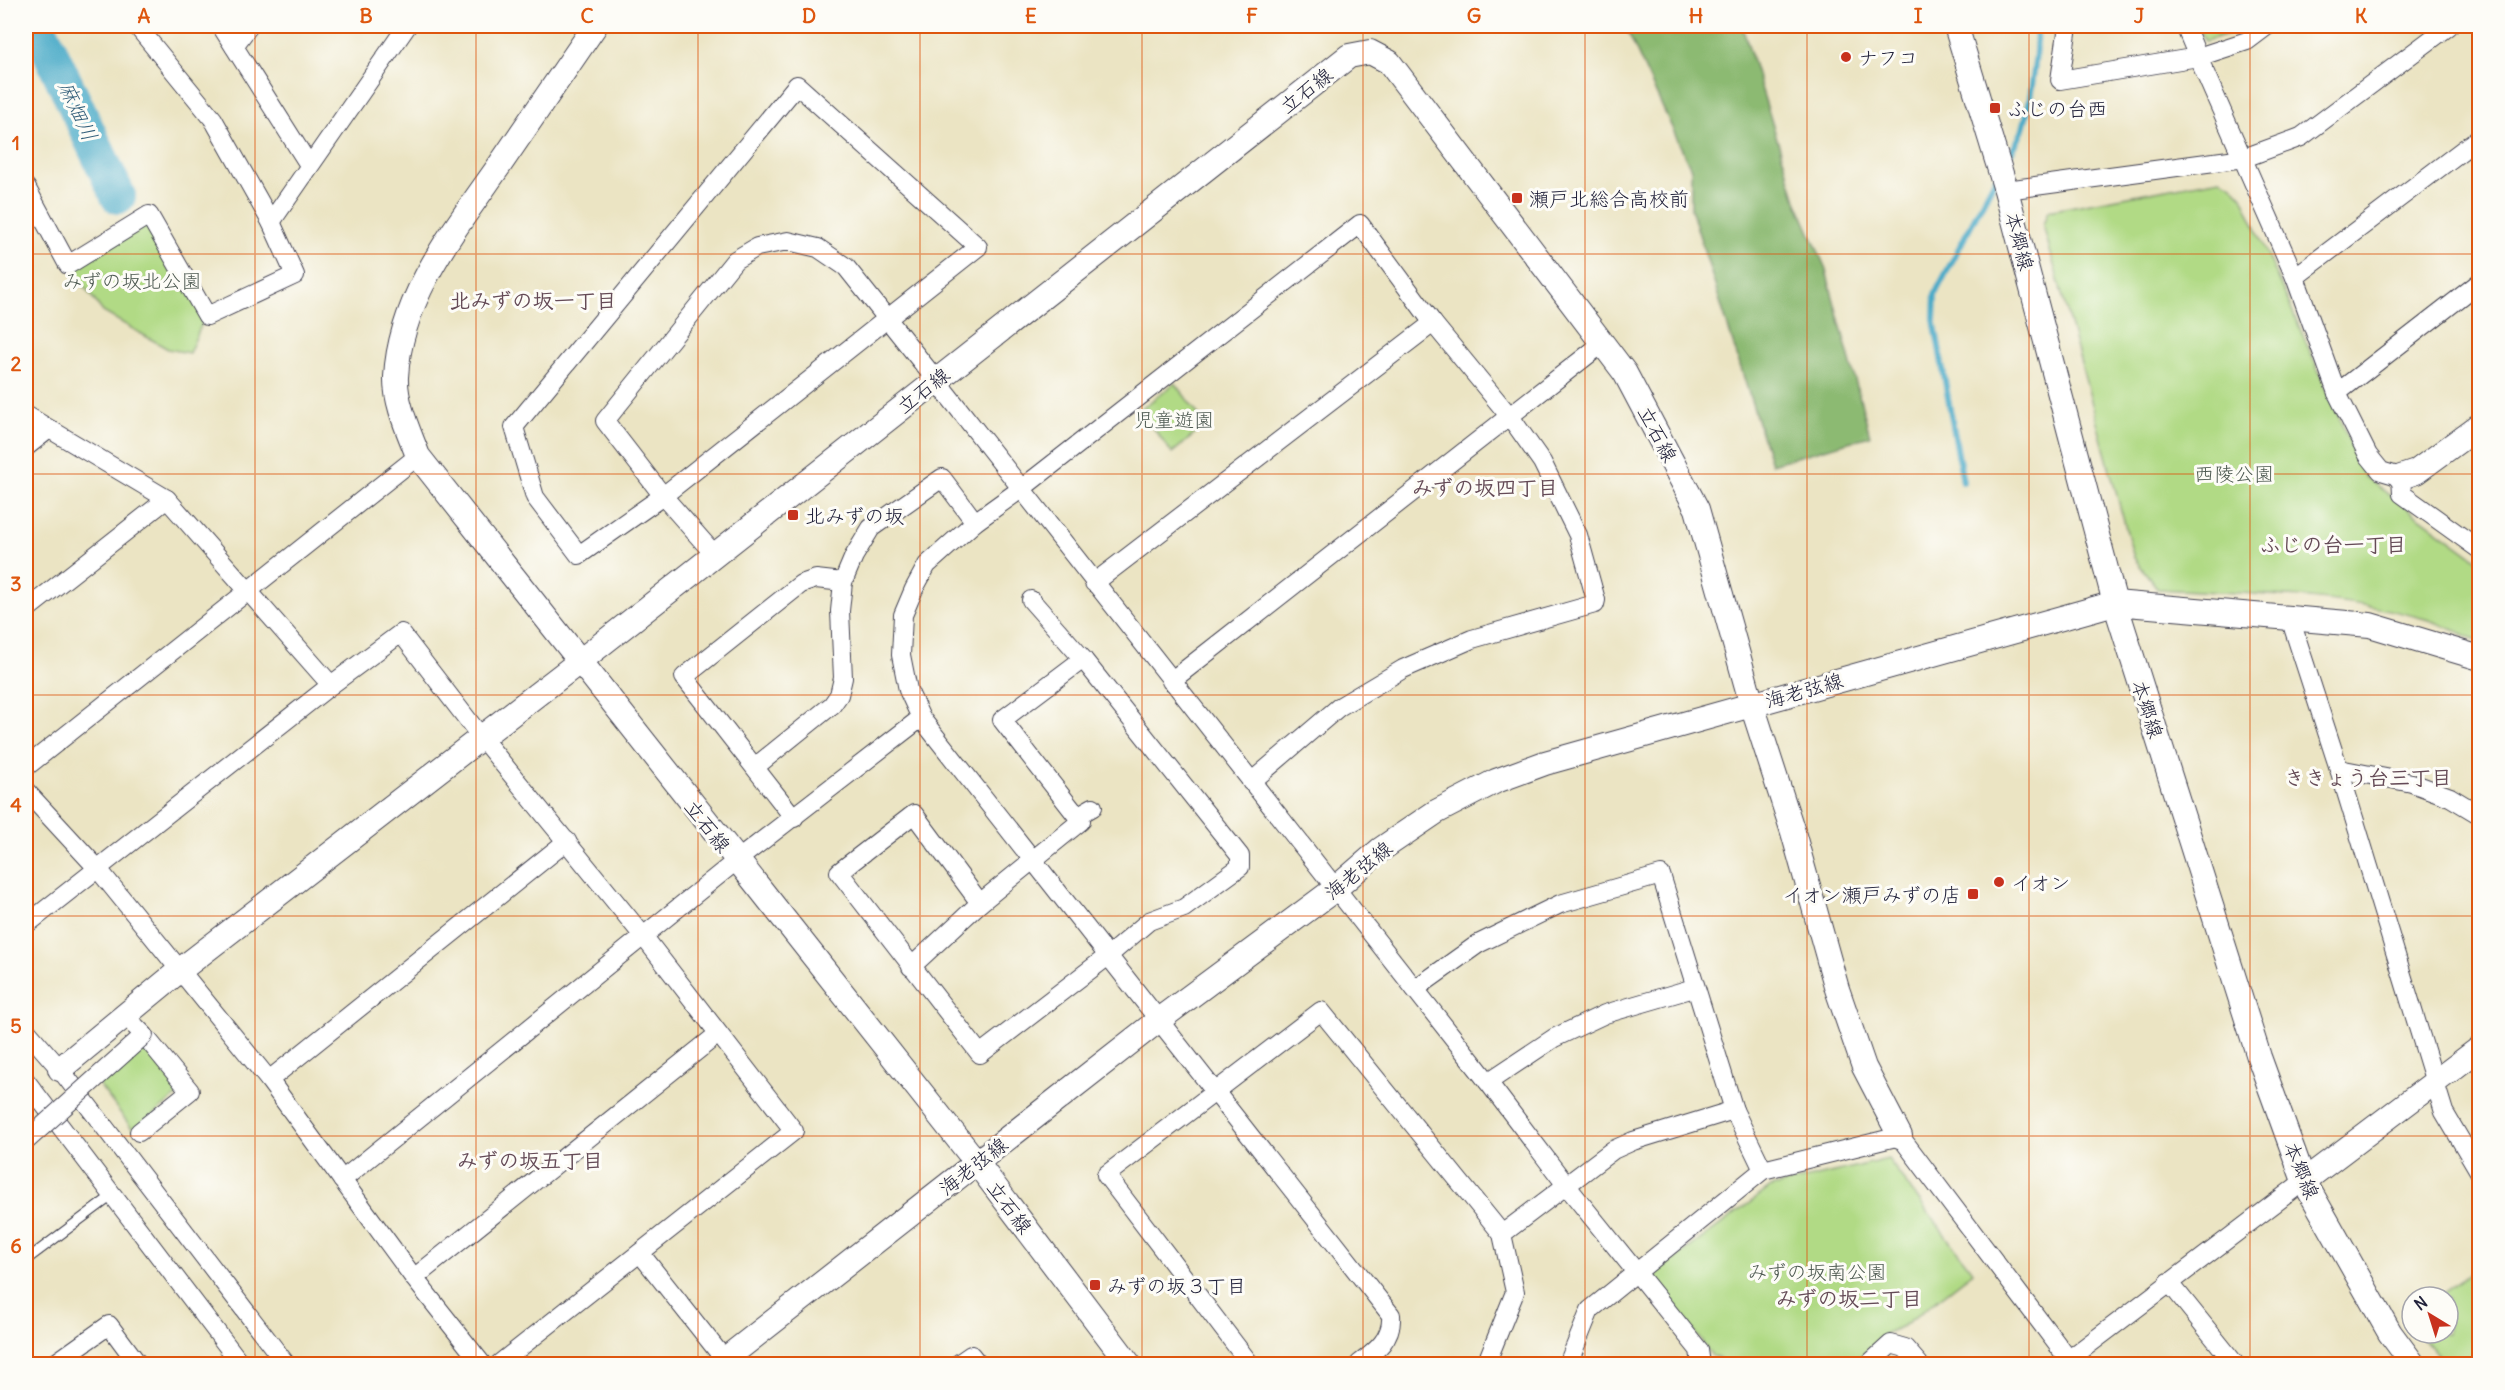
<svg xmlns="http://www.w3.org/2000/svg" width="2505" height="1390" viewBox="0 0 2505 1390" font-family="Delius,'Klee One',sans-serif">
<rect width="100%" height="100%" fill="#fdfcf7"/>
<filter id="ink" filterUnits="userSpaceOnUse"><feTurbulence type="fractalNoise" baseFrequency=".0167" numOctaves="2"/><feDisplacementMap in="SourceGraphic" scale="12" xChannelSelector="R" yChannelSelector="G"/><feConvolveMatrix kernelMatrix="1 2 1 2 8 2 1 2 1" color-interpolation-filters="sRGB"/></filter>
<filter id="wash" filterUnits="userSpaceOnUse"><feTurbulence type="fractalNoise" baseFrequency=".008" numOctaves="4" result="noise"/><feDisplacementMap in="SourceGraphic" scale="24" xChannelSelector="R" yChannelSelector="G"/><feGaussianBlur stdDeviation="1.35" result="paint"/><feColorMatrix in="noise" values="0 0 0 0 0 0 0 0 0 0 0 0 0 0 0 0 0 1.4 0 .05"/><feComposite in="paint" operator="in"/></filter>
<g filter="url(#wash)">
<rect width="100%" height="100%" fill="#ebe4c3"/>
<g fill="#b1da85" stroke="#6a7e60" stroke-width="1.5">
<polygon points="2198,26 2245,26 2237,31 2205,41"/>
<path d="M 2220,179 L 2231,184 L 2242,196 L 2365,477 L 2479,561 L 2479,641 C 2462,634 2443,624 2425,619 C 2338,594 2247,594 2158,589 L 2134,558 L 2043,225 L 2048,211 Z"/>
<polygon points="147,222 204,319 189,353 168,349 103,312 71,269"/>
<polygon points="1175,383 1206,425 1172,453 1140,410"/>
<polygon points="140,1040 180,1093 134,1131 97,1082"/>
<polygon points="1888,1159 1973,1272 1903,1326 1886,1333 1854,1364 1733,1364 1712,1356 1653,1275 1771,1187"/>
<polygon points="2479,1267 2479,1364 2445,1364 2418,1333 2448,1333 2448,1297 2438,1297"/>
</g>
<polygon fill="#8cba72" stroke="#576e56" stroke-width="1.5" points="1625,26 1742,26 1796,200 1825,267 1870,436 1771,464 1691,209 1691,169"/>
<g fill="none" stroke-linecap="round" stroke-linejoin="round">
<g stroke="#48aac8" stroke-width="6">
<path d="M 2005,163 C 2009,155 2015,147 2019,138 C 2029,119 2039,47 2036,26"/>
<polyline points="1963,482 1934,319 1935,294 1995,179"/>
</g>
<polyline stroke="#48aac8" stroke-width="36" points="38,26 118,196"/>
</g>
</g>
<g filter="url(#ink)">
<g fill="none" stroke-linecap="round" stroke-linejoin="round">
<defs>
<polyline id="lane" points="26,1260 113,1195"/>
<g id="street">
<polyline points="221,26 309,165"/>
<polyline points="2068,26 2060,80 2198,57 2185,26"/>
<polyline points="2267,26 2247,41 2198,57 2295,277 2337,393 2368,455 2381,471 2401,477 2402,494 2480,550"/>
<polyline points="234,46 249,26"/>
<polygon points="797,85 978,247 663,496 579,555 535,497 514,427"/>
<polyline points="26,187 68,265 149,215 207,316 295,275 271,222 213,119 137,26"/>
<polyline points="2006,190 2244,158 2301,137 2449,26"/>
<polyline points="271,222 407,26"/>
<polyline points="2295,277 2480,137"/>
<polyline points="2337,393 2480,282"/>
<polyline points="26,415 167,499 331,685 401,633 481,737 644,937 794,1131 499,1364"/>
<polyline points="26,447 49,429"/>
<polyline points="714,554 663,496 605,421 735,260 757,247 788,241 818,248 846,267 936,380 1488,1082 1566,1185 1699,1350 1701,1364"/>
<polyline points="1094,583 1433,323"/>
<polyline points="26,610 167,499"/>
<polyline points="2290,618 2339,769 2444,1112 2480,1173"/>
<polyline points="1171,681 1603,343"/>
<polyline points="26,767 418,456"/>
<polyline points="755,767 832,705 839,695 843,678 840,611 843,582 854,556 871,528 942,478 975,522"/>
<polyline points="2339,769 2412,783 2450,797 2480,815"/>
<path d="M 1251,782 L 1339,707 L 1403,669 L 1472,639 L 1595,604 L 1596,600 L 1578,535 L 1542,462 L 1511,418 L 1433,323 L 1360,224 L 1021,489 L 975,522 L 927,565 L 914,589 L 903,615 L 901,655 L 908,690 L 921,718 L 1391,1315 C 1393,1338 1376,1351 1359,1364"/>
<polyline points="26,791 98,869 269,1080 414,1278 482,1364"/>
<polyline points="1077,816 1093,807"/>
<polyline points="794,818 684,677 801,584 816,579 843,582"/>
<polyline points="980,903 914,814 839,872 980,1054 1108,956 1149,921 1184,908 1240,867 1240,856 1083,659 1031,600"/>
<polyline points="26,919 31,921 331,685"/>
<polyline points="911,967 980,903 1081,821 1002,720 1083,659"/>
<polyline points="1415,989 1478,944 1560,904 1661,875 1734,1110 1763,1170"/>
<polyline points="26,1030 60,1069 286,1364"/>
<polyline points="269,1080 567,841"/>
<polyline points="26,1081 241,1364"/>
<polyline points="1488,1082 1554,1038 1605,1014 1694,988"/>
<polyline points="139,1132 190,1091 144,1035"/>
<polyline points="342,1180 736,861 921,718"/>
<polyline points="1502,1234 1613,1150 1633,1141 1734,1110"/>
<polyline points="640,1253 728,1364"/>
<polyline points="414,1278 718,1034"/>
<polyline points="2169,1282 2235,1364"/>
<polyline points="54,1364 109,1325 138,1364"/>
<polyline points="958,1364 971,1355 978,1364"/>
<polyline points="1250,1364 1106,1175 1321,1011 1502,1234 1515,1292 1486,1364"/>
<polyline points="1568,1364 1590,1310 1763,1170 1900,1136 2069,1360"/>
<polyline points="1869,1364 1891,1344 1905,1348 1919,1364"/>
<polyline points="2063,1364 2304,1181"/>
</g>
<g id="secondary">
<path d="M 595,26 C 563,72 531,119 499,166 C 455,229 400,297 396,377 C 395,403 409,432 418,456 L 977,1163 L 1129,1364"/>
<polyline points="1956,26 2006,190 2115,603 2259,1057 2304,1181 2390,1333 2413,1364"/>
<polyline points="2401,477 2416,472 2480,425"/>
<polyline points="60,1069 179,971 579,662 1349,56 1370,52 1389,62 1625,373 1697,509 1752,705 1793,832 1837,989 1864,1067 1900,1136"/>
<polyline points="2304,1181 2480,1048"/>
<polyline points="719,1364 1160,1019 1335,889 1380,850 1436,812 1496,781 1545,763 2115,603 2370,625 2480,658"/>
</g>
</defs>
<use href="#lane" stroke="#403f4f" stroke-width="11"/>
<use href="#street" stroke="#403f4f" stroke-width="20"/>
<use href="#secondary" stroke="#403f4f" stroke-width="26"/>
<use href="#lane" stroke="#fff" stroke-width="9"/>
<use href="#street" stroke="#fff" stroke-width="18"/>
<use href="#secondary" stroke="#fff" stroke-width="24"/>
<defs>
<polyline id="street-bridge" points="26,1141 144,1035 135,1026"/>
</defs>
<use href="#street-bridge" stroke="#403f4f" stroke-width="20" stroke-linecap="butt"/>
<use href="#street-bridge" stroke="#fff" stroke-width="18"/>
</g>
</g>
<path fill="none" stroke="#de560e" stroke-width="1.5" stroke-opacity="0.55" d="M 255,26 L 255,1364M 476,26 L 476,1364M 698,26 L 698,1364M 920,26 L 920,1364M 1142,26 L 1142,1364M 1363,26 L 1363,1364M 1585,26 L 1585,1364M 1807,26 L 1807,1364M 2029,26 L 2029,1364M 2250,26 L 2250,1364M 26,254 L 2480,254M 26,474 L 2480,474M 26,695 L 2480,695M 26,916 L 2480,916M 26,1136 L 2480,1136"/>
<g fill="#c8321e" stroke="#fdfcf7" stroke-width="2">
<circle cx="1846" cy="57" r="6"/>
<rect x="1989" y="102" width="12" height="12" rx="3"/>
<rect x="1511" y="192" width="12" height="12" rx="3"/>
<rect x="787" y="509" width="12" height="12" rx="3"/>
<circle cx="1999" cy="882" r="6"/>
<rect x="1967" y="888" width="12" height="12" rx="3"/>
<rect x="1089" y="1279" width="12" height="12" rx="3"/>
</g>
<g text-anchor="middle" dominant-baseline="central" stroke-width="6" stroke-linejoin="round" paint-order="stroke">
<g font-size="20" fill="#22223b" stroke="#fdfcf7" text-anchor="start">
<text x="1858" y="57">ナフコ</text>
<text x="2007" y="108">ふじの台西</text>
<text x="1529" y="198">瀬戸北総合高校前</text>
<text x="805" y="515">北みずの坂</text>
<text x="2011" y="882">イオン</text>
<text x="1961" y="894" text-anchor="end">イオン瀬戸みずの店</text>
<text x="1107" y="1285">みずの坂３丁目</text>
</g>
<g font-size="20" fill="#22223b" stroke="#fdfcf7">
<text transform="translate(1306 90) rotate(-38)">立石線</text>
<text transform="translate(2020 241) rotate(75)">本郷線</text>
<text transform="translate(923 390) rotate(-38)">立石線</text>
<text transform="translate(1658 434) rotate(62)">立石線</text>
<text transform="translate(1804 690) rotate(-16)">海老弦線</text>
<text transform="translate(2148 709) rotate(72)">本郷線</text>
<text transform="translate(708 826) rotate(52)">立石線</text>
<text transform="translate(1358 870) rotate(-39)">海老弦線</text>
<text transform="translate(973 1166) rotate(-38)">海老弦線</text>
<text transform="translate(2302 1170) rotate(67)">本郷線</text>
<text transform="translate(1010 1207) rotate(53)">立石線</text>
</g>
<g font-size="20" fill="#4d5951" stroke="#fdfcf7">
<text x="132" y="280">みずの坂北公園</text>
<text x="1174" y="419">児童遊園</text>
<text x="2234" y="473">西陵公園</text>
<text x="1817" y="1271">みずの坂南公園</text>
</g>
<g font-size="21" font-style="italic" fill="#335f7a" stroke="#fdfcf7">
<text transform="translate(78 111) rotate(65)">麻畑川</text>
</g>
<g font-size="21" font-weight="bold" fill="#654b57" stroke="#fdfcf7">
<text x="533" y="300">北みずの坂一丁目</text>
<text x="1485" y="487">みずの坂四丁目</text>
<text x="2333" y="544">ふじの台一丁目</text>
<text x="2368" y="777">ききょう台三丁目</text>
<text x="530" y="1160">みずの坂五丁目</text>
<text x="1849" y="1298">みずの坂二丁目</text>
</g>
</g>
<rect width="2505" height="1390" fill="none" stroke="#fdfcf7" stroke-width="66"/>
<g transform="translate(2430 1315) rotate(322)"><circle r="28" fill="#fdfcf7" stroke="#a5a5ac" stroke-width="1.5"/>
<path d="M0-4.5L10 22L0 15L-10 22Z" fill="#c8321e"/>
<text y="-9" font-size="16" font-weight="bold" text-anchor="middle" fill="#22223b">N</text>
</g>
<rect x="33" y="33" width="2439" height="1324" fill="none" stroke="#de560e" stroke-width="2"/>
<g font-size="20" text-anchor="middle" font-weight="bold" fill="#de560e">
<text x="144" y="23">A</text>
<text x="366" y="23">B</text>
<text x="587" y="23">C</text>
<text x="809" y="23">D</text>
<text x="1031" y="23">E</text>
<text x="1252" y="23">F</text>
<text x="1474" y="23">G</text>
<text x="1696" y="23">H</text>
<text x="1918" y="23">I</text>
<text x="2139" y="23">J</text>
<text x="2361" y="23">K</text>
<text x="16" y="150">1</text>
<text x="16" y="371">2</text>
<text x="16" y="591">3</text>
<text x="16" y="812">4</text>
<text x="16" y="1033">5</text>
<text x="16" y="1253">6</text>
</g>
</svg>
